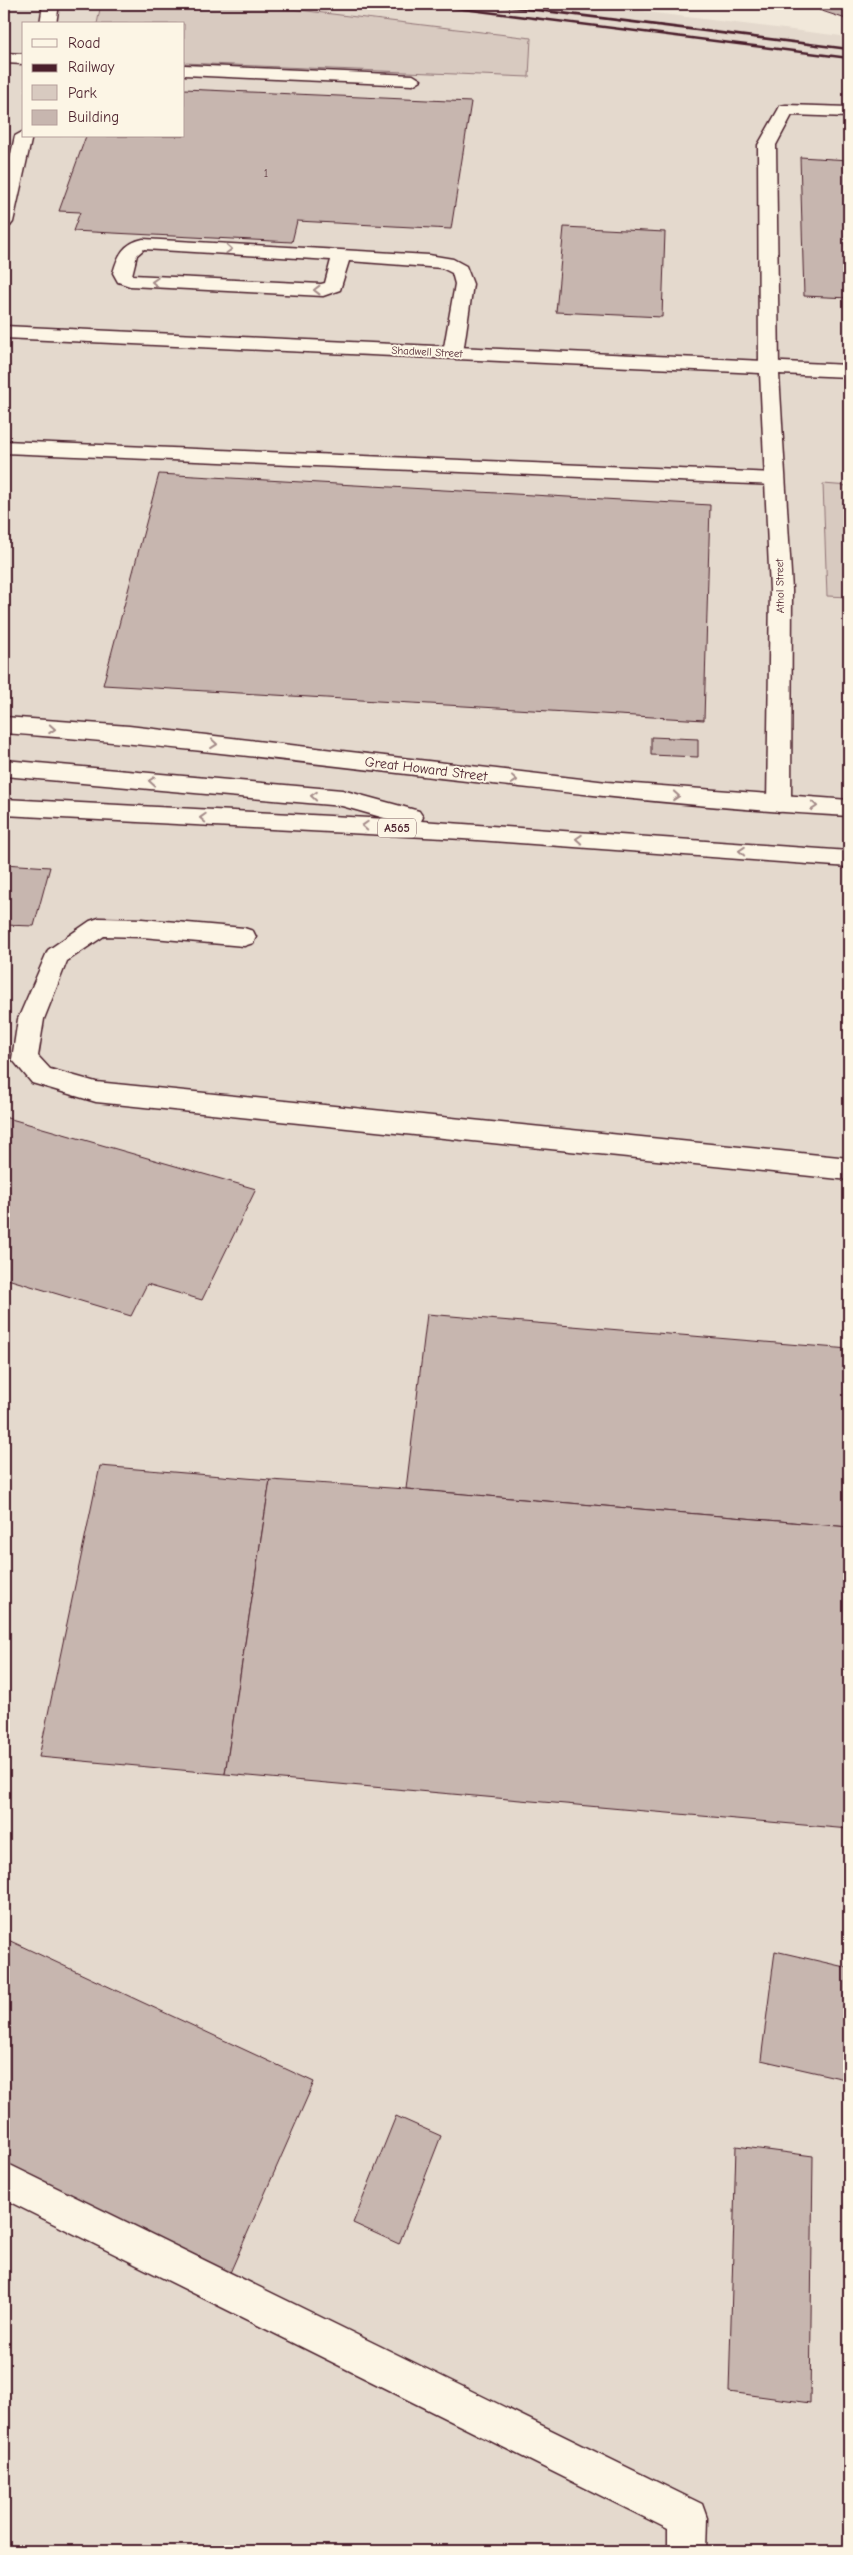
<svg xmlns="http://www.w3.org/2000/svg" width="853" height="2555" viewBox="0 0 853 2555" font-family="'Comic Neue',sans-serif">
<rect width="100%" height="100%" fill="#f1e8da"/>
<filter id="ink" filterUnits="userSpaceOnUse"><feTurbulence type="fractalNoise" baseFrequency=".02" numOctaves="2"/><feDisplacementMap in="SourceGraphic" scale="10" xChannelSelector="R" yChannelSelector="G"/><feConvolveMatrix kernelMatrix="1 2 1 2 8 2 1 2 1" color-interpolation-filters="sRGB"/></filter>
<g filter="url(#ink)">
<path fill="#e4d9cd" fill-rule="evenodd" d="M 4,4 L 581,4 L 849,37 L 849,2551 L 4,2551 ZM 24,24 L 184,24 L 184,136 L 24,136 Z"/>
<g fill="#d8cac0" stroke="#917476">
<polygon points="101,4 249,4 531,38 529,77 184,63 184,24 97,24"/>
<polygon points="823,484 849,486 849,597 827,596"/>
</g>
<g fill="#c7b6af" stroke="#4a1f2b">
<polygon points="828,4 849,4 849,20 819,10"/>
<polygon points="184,89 471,102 451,229 297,221 292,242 73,231 80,212 59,211 86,136 184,136"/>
<polygon points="800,157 849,160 849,298 804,296"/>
<polygon points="564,227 665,232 662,317 556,312"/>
<polygon points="159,474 710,505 704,720 103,685"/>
<polygon points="651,737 698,739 698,757 651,755"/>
<polygon points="4,864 50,867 34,926 4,925"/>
<polygon points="4,1117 256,1189 202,1300 147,1284 131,1316 4,1278"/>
<polygon points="427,1314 849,1349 849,1527 406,1489"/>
<polygon points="100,1466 270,1480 225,1774 39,1757"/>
<polygon points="270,1480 406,1489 849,1527 849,1829 225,1774"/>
<polygon points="4,1938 314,2082 229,2275 4,2164"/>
<polygon points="775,1951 849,1968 849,2080 761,2060"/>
<polygon points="396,2116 441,2136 399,2244 353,2223"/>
<polygon points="736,2146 813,2156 810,2403 729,2392"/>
</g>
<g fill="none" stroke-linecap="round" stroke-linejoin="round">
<defs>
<g id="lane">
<polygon points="4,53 24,54 24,64 4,63"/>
<polygon points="184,65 413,75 421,80 413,85 184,75"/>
<polygon points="786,105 849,107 849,117 792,115 776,145 779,368 776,372 762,372 759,368 758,145 778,110 780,106"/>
<path d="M 143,239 L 429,255 L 453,259 L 466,266 L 473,284 L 463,353 L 460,357 L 446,357 L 443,353 L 455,284 L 452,273 L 442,268 L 349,261 L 340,290 L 323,296 L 130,286 L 118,282 L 113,273 C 118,255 124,243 143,239 ZM 144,249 L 331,260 L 325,283 L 321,284 L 132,275 L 137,255 Z"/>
<polygon points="4,441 774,473 781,475 784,479 781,483 774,485 4,453"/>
<polygon points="99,918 142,919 244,928 253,931 256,937 253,943 244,946 142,937 104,936 67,961 44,1019 38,1056 50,1069 96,1082 849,1158 849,1180 96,1102 32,1083 12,1059 18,1019 48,950 90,921"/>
<polygon points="4,2162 702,2504 707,2518 706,2551 668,2551 668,2529 4,2199"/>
</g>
<polygon id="street" points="4,326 849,365 849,377 779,374 792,590 791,804 787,810 779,812 771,810 767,804 770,590 760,373 4,338"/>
<g id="primary">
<polygon points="43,4 59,4 56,24 40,24"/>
<polygon points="24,131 24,136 32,136 13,222 10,226 4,227 4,185 15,136"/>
</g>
<g id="highway">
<path d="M 4,717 L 129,726 L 607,782 L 849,800 L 849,816 C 566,801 286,753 4,733 Z"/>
<polygon points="4,760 342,790 419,811 423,817 421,821 849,851 849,867 463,839 4,815 4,799 388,819 342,806 4,776"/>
</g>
</defs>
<use href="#lane" stroke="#4a1f2b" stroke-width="3"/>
<use href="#street" stroke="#4a1f2b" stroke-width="3"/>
<use href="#primary" stroke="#4a1f2b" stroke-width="3"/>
<use href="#highway" stroke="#4a1f2b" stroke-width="3"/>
<use href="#lane" fill="#fcf5e5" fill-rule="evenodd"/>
<use href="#street" fill="#fcf5e5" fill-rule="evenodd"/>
<use href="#primary" fill="#fcf5e5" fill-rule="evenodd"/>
<use href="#highway" fill="#fcf5e5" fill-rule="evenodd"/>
<g stroke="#4a1f2b" stroke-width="2.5">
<polyline points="424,4 849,58"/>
<polyline points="489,4 849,49"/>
</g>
</g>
<defs><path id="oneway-chevron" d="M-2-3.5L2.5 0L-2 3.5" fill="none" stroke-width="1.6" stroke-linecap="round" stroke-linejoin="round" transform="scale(1.25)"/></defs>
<g stroke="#a38a88">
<use href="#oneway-chevron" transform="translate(229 249) rotate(3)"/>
<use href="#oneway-chevron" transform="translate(155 282) rotate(-177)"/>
<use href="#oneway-chevron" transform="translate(317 290) rotate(-180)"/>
<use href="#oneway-chevron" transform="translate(52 729) rotate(4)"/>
<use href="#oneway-chevron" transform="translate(214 744) rotate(6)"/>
<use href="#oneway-chevron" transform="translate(514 780) rotate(6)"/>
<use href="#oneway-chevron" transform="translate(152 781) rotate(-175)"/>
<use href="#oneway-chevron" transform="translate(314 796) rotate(-175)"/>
<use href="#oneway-chevron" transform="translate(676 796) rotate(5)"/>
<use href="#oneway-chevron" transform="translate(814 806) rotate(4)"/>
<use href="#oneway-chevron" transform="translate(203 818) rotate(-177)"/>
<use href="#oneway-chevron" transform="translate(365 826) rotate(-177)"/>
<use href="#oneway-chevron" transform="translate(579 839) rotate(-176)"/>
<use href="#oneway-chevron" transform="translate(742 851) rotate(-176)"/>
</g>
</g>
<g text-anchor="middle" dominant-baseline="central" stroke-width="4" stroke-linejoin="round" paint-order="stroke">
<g font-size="11" fill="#69454c">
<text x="266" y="173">1</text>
</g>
<g font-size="11" fill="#4a1f2b" stroke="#fcf5e5">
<text transform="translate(427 352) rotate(3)">Shadwell Street</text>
<text transform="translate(780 586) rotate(-91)">Athol Street</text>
</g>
<rect fill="#fcf5e5" stroke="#7f5f63" stroke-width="1" x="378" y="818.5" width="38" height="19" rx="4"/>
<g font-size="12" font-weight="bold" fill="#4a1f2b">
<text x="397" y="828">A565</text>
</g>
<g font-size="14" fill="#4a1f2b" stroke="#fcf5e5">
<text transform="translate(426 769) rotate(7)">Great Howard Street</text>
</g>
</g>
<rect width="853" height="2555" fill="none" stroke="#fcf5e5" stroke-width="20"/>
<rect x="10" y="10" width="833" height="2535" fill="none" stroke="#4a1f2b" stroke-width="2" filter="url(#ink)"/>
<rect x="22" y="22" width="162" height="115" fill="#fcf5e5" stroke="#b59f9b"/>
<rect x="32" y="39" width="25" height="8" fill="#fcf5e5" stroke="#b59f9b"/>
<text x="68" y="48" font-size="15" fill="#4a1f2b">Road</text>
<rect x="32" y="64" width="25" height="8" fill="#4a1f2b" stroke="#b59f9b"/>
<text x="68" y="72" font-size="15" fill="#4a1f2b">Railway</text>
<rect x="32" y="85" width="25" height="15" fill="#d8cac0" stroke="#b59f9b"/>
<text x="68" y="98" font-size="15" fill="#4a1f2b">Park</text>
<rect x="32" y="110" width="25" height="15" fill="#c7b6af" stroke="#b59f9b"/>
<text x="68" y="122" font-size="15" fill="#4a1f2b">Building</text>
</svg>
